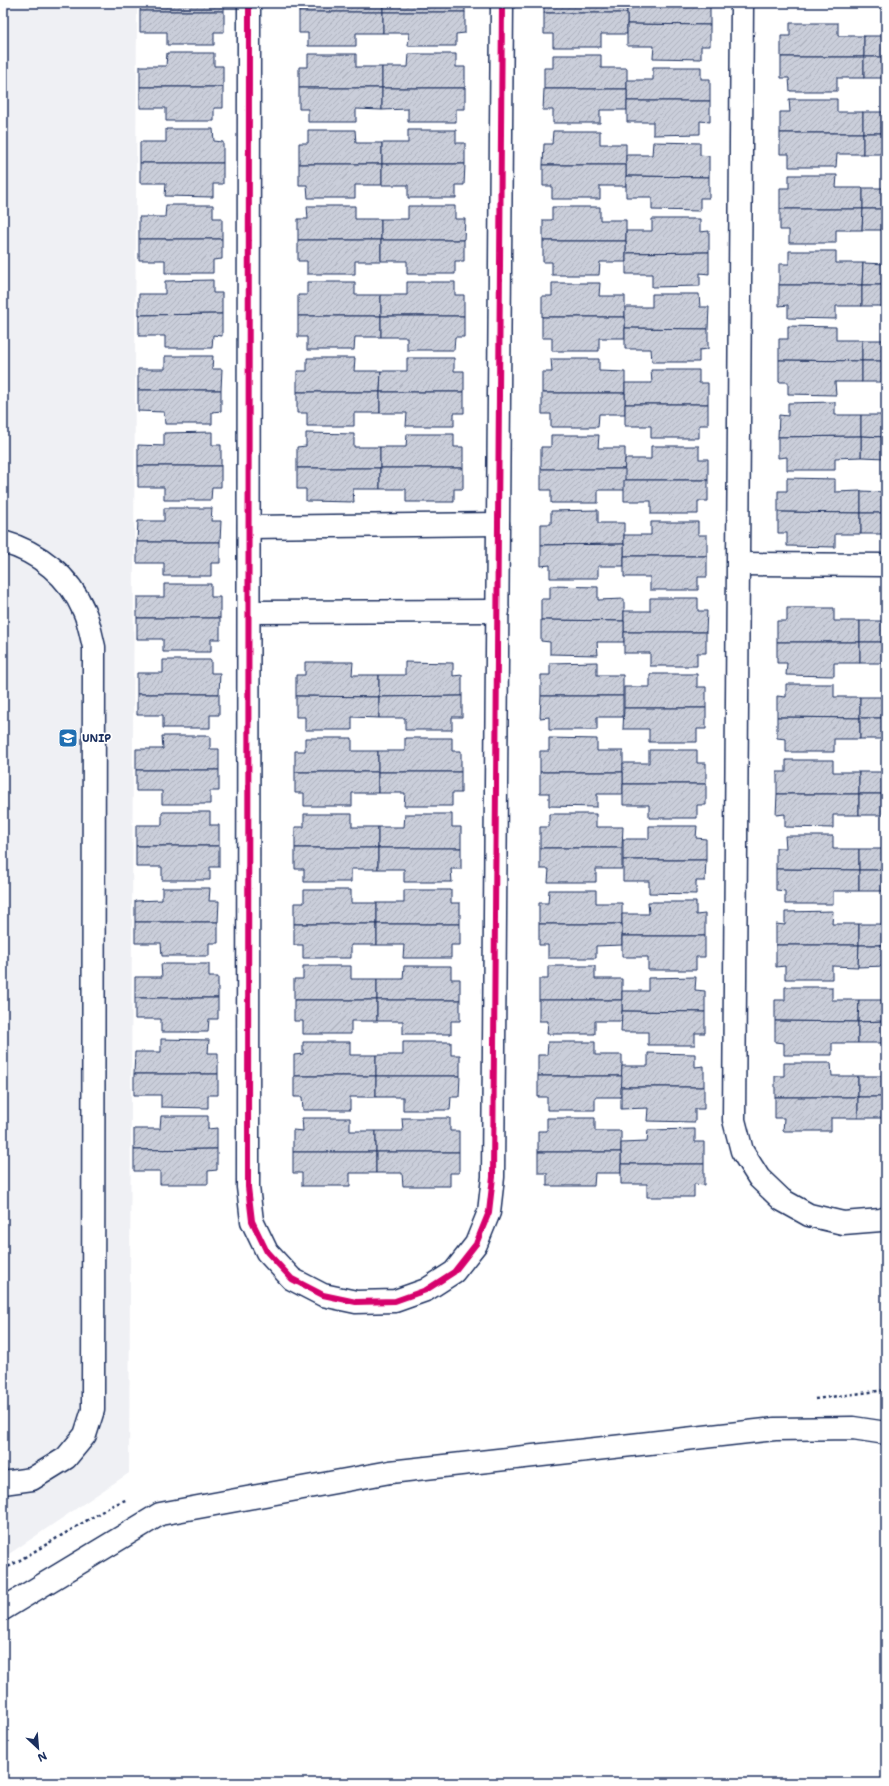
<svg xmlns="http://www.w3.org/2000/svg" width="889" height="1786" viewBox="0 0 889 1786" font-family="'Shantell Sans',sans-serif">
<defs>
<pattern id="building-hatch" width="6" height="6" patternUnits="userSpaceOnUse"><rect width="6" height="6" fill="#caceda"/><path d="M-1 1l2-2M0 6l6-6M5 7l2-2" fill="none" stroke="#adb1be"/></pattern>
</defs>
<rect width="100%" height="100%" fill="#fff"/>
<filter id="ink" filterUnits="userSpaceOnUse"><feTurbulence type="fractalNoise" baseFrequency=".025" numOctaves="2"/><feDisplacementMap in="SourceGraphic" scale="8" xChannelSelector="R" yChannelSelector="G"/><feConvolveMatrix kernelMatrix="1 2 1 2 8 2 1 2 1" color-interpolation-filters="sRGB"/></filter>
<g filter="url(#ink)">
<polygon fill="#eff0f4" points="3,3 137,3 129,1473 3,1558"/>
<g fill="url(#building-hatch)" stroke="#1b2f5e">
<polygon points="141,3 224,3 224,11 140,11"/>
<rect x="299" y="3" width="84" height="9"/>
<rect x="383" y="3" width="82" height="9"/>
<rect x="544" y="3" width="83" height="10"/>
<polygon points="627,3 710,4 710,25 627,24"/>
<polygon points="140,11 224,11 224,32 214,32 214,45 167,45 167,32 140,32"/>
<polygon points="299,12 383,12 383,33 356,33 356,46 308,46 308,33 299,33"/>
<polygon points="383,12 465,12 465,33 456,34 456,46 408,46 409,33 383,33"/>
<polygon points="544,13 627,13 627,34 601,34 601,47 553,47 553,34 544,34"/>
<polygon points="790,23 838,23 838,36 864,36 864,57 781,57 781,36 790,36"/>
<polygon points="627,24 710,25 710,46 701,46 701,59 653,58 654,46 627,46"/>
<rect x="864" y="36" width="22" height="21"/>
<polygon points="167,53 214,53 214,66 223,66 223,87 140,87 140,66 166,66"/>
<polygon points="308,54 356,54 356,67 382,67 382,88 299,88 299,67 308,67"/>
<polygon points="409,54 456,54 456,67 465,67 465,88 382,88 382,67 408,67"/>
<polygon points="553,55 601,55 601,68 627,68 627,89 544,89 544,68 553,68"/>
<polygon points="781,57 864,57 864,78 837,78 837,91 790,91 789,78 781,78"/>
<rect x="864" y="57" width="22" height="21"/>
<polygon points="653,67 701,67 701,79 710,79 710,101 627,101 627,80 653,80"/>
<polygon points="140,87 223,87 223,108 214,108 214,121 166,121 166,108 140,108"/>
<polygon points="299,88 382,88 382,110 356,109 356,122 308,122 308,109 299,109"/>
<polygon points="382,88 465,88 465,109 456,109 456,122 408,122 408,109 382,110"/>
<polygon points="544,89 627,89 627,110 600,110 600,123 553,123 553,110 543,110"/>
<polygon points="789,99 837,99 837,112 863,112 863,133 780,133 780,112 790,112"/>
<polygon points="627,101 710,101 710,122 700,121 700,134 653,135 653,122 627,122"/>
<rect x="863" y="112" width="23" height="21"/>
<polygon points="166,129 213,129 214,141 223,142 223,163 140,163 140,142 166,142"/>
<polygon points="308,130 355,130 356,143 382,143 382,164 299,164 299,143 308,143"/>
<polygon points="408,130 456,130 456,143 465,143 465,164 382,164 382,143 408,143"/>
<polygon points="553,131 600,131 600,144 626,144 626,165 543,165 544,144 552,144"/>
<polygon points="780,133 863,133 863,154 837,154 836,167 789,167 789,154 780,154"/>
<rect x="863" y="133" width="23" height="21"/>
<polygon points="653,142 700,143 700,155 709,156 709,177 626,176 626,155 652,155"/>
<polygon points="140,163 223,163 223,184 213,184 213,197 165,196 166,183 140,183"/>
<polygon points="299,164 382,164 382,185 355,185 355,198 308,198 307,185 299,185"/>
<polygon points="382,164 465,164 464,185 456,185 456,198 408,198 408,185 382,185"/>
<polygon points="543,165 626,165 626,186 600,186 600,199 552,199 552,186 543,186"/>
<polygon points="789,175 837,175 836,188 863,188 863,209 780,209 780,188 789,188"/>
<polygon points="626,176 709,177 709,198 700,198 700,211 652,210 652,197 626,197"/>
<rect x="863" y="188" width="23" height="21"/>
<polygon points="166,205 213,205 213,218 222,218 222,239 139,239 139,217 165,217"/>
<polygon points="307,206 355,206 355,219 381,219 381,240 298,240 298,219 308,219"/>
<polygon points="408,206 455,206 455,219 465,219 464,240 381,240 381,219 408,219"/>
<polygon points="552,207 600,207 600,220 626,220 626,241 543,241 543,220 552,220"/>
<polygon points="780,209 863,209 862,230 836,230 836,243 789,243 789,230 780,230"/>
<polygon points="863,209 886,209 886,230 862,230"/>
<polygon points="652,219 700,219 700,232 709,231 709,252 626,253 626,231 652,231"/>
<polygon points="139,239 222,239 222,259 213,260 213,273 165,273 165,260 139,260"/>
<polygon points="298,240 381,240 381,261 355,261 355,274 307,274 307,261 298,261"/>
<polygon points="381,240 464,240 464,261 455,261 455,274 407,274 407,261 381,261"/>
<polygon points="543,241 626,241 626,262 600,262 599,275 552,275 552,262 543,262"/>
<polygon points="789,251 836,251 836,263 863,263 862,285 779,285 779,264 789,264"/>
<polygon points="709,252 709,274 700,273 700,286 652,287 652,274 626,274 626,253"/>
<polygon points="863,263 886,264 886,285 862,285"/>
<polygon points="213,280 213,293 222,293 222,314 139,315 139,294 165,294 165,281"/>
<polygon points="307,282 355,282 355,295 381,295 381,316 298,316 298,295 307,295"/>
<polygon points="407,282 455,282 455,295 464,295 464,316 381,316 381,295 407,295"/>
<polygon points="552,283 600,283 599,296 625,296 625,317 542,317 542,296 552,296"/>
<polygon points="779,285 862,285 862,306 836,306 836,319 788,318 788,305 779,306"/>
<rect x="862" y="285" width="24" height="21"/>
<polygon points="652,294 699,294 700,307 709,307 708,329 625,328 625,307 652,307"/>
<polygon points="222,314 222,336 213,335 212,348 165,348 165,336 139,336 139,315"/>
<polygon points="298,316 381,316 381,337 355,337 354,350 307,350 307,337 298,337"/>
<polygon points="381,316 464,316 464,337 455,337 454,350 407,350 407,337 381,337"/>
<polygon points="542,317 625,317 625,338 599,338 599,351 552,351 552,338 542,338"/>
<polygon points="788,326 836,327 836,340 862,340 862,361 779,360 779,339 788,339"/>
<polygon points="625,328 708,329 708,349 699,350 699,362 652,362 651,349 625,349"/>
<rect x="862" y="340" width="24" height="21"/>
<polygon points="165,356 213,356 212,369 222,369 221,390 138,390 138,369 165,369"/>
<polygon points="307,358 355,358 354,371 381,371 380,392 297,392 297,371 307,371"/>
<polygon points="407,358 454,358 454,371 464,371 464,392 380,392 381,371 407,371"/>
<polygon points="551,359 599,359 599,371 625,372 625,393 542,393 542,372 552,372"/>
<polygon points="779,360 862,361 862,382 835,382 836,395 788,394 788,382 779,382"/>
<rect x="862" y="361" width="24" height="21"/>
<polygon points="651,370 699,370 699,383 708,383 708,404 625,404 625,383 652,383"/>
<polygon points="138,390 221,390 221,411 212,412 212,424 165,424 164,412 138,411"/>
<polygon points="297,392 380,392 380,413 354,413 354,426 307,426 307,413 297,413"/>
<polygon points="380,392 464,392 464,413 454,413 454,426 406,426 407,413 380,413"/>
<polygon points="542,393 625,393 625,414 599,414 598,427 551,427 551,414 542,414"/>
<polygon points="835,402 835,415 861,415 861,436 778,437 779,415 788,416 788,403"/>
<polygon points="625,404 708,404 708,425 699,425 699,438 651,438 651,426 625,426"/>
<polygon points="861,415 886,415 886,437 861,436"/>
<polygon points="212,432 212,445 221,445 221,466 138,466 138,445 164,446 164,433"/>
<polygon points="306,433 354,434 354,447 380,447 380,468 297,468 297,447 306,446"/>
<polygon points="407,434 454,434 454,447 463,447 463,468 380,468 380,447 406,447"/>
<polygon points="551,435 599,435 598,448 625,448 625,469 541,469 541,447 551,447"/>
<polygon points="861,436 886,437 886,458 861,457"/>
<polygon points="861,436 861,457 835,458 835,470 787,470 787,457 778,458 778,437"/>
<polygon points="651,446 699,446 699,459 708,459 708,480 624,480 625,459 651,459"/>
<polygon points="138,466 221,466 221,487 212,487 211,500 164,500 164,487 138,487"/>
<polygon points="297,468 380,468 380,489 353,489 354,502 306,501 306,489 297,489"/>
<polygon points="380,468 463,468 463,489 454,489 454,502 406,502 406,489 380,489"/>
<polygon points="541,469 625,469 625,490 598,490 598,503 551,503 551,490 541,490"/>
<polygon points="787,478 835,479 835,492 861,491 861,513 778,512 778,491 787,491"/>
<polygon points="624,480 708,480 708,501 698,501 698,514 651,514 651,501 624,501"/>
<polygon points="861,491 886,492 886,513 861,513"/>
<polygon points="164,508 212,508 211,521 221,521 220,542 137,542 138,521 164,521"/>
<polygon points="598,510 598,523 624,523 624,544 541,545 541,524 551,524 551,511"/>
<polygon points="778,512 861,513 861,534 835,534 835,547 787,546 787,533 778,533"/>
<rect x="861" y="513" width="25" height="21"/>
<polygon points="651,522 698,522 698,535 707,535 707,556 624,556 624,535 651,535"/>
<polygon points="137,542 220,542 220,563 211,563 211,576 164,576 164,563 137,563"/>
<polygon points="624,544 624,566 598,566 598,578 550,578 550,565 541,566 541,545"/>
<polygon points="624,556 707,556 707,577 698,577 698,590 650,590 650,577 624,577"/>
<polygon points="164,584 211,584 211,597 220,597 220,618 137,618 137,597 164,597"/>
<polygon points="550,586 598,587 598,600 624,599 624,621 541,620 541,599 550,599"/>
<polygon points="650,598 698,598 698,611 707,611 706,632 624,632 624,611 650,611"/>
<polygon points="787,608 834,608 834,621 860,621 860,642 777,642 777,621 787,621"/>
<polygon points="137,618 220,618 220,639 211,639 211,652 163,652 163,639 137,639"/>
<polygon points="541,620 624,621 624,642 597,642 598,655 550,654 550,642 541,641"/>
<rect x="860" y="621" width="26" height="21"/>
<polygon points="624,632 706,632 706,653 697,653 697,666 650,666 650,653 624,653"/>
<polygon points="777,642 860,642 860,663 834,663 834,676 786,675 787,663 777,663"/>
<rect x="860" y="642" width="26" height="21"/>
<polygon points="163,660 211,660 211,673 220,673 219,694 137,694 137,673 163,673"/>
<polygon points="305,662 353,662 352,675 379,675 379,697 296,696 296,675 305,675"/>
<polygon points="405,662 453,663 453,676 462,675 462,696 379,697 379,675 405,675"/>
<polygon points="597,662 597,675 623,675 623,696 541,696 541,675 550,675 550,663"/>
<polygon points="650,674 697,674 697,687 706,687 706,708 624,708 624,687 650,687"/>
<polygon points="786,684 834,684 834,697 860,697 860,718 777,717 777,696 786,697"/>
<polygon points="137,694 219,694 219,715 210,715 210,728 163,728 163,715 137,715"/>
<polygon points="296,696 379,697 379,718 352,717 352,730 305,730 305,717 296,717"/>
<polygon points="462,696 462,717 452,717 452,730 405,730 405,718 379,718 379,697"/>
<polygon points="541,696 623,696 623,717 597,717 597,730 549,730 549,717 540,718"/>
<rect x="860" y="697" width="26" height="21"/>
<polygon points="624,708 706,708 706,729 697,729 697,742 649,742 649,729 623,729"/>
<polygon points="777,717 860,718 860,739 834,739 834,752 786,752 786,739 777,738"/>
<rect x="860" y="718" width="26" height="21"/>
<polygon points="162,736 210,736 210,749 219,749 219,770 136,770 136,749 163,749"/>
<polygon points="305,738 352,738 352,751 378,751 378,772 295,772 295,751 305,751"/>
<polygon points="405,738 452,738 452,751 461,751 461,772 378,772 378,751 405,751"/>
<polygon points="549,738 597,739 597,751 623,751 623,772 540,772 540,751 549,751"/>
<polygon points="649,750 697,750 697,763 706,763 706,784 623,784 623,763 649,763"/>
<polygon points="786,760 833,760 833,772 859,772 859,794 777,794 777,772 786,772"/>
<polygon points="886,763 886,794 859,794 859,772 886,772"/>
<polygon points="136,770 219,770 219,791 210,791 210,804 162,804 162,791 136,791"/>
<polygon points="295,772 378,772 378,793 352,793 352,806 304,806 304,793 295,793"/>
<polygon points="378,772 461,772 461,793 452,793 452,806 404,806 405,793 378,793"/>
<polygon points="540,772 623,772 623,794 597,794 597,807 549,806 549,793 540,793"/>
<polygon points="623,784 706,784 706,805 697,805 697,818 649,818 649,805 623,805"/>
<polygon points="777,794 859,794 859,815 833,815 833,828 785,827 785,814 776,815"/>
<polygon points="859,794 886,794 886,827 885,815 859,815"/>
<polygon points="162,812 210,812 210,825 219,825 219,846 136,846 136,825 162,825"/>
<polygon points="304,814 352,814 352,827 378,827 378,848 295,848 295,827 304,827"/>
<polygon points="405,814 452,814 452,827 461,827 461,848 378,848 378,827 404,827"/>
<polygon points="549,814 596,814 596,827 623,827 622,848 540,848 540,827 549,827"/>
<polygon points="649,826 697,826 696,838 706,839 706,860 623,860 623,839 649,839"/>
<polygon points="785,836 833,836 833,849 859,849 859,870 776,869 776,848 786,848"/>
<polygon points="885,836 886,836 886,870 859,870 859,849 886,849"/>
<polygon points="136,846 219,846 219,867 210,867 210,880 162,880 162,867 136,867"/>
<polygon points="295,848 378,848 378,869 351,869 351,882 304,882 304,869 295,869"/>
<polygon points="378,848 461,848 461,869 451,869 452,882 404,882 404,869 378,869"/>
<polygon points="540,848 622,848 622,869 596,869 596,882 548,882 549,869 540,869"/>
<polygon points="623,860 706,860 705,881 696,881 696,894 649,893 649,881 623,881"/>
<polygon points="776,869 859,870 859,891 833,891 833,904 785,904 785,891 776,890"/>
<polygon points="859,870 886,870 886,904 885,891 859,891"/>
<polygon points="162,888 210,888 209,901 219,901 218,922 135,922 135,901 162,900"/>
<polygon points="304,890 351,890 351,903 377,903 377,924 294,924 294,903 304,903"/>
<polygon points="404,890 451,890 451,903 460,903 460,924 377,924 377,903 404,903"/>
<polygon points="549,890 596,890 596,903 622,903 622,924 539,924 539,903 548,903"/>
<polygon points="648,902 696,902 696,915 705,914 705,936 622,936 622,914 649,914"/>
<polygon points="833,911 832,924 859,924 859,945 776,945 776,924 785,925 785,912"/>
<polygon points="885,911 886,945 859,945 859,924 885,924"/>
<polygon points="135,922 218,922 218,943 209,943 209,956 162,956 161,943 135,943"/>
<polygon points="294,924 377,924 377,945 351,945 351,958 303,958 303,945 294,945"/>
<polygon points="377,924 460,924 460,945 451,945 451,958 403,958 404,945 377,945"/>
<polygon points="539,924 622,924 622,945 596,946 596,958 548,958 548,945 539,945"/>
<polygon points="622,936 705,936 705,957 696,957 696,970 648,970 648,957 622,957"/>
<polygon points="776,945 859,945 858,967 832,966 832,979 785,979 785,966 776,967"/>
<polygon points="859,945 886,945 886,979 885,979 885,966 858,967"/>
<polygon points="161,964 209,964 209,977 218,977 218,998 135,998 135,977 162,977"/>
<polygon points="303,966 351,966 351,979 377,979 377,1000 294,1000 294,979 303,979"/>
<polygon points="404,966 451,966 451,979 460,979 460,1000 377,1000 377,979 403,979"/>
<polygon points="548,966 595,966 595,979 622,979 622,1000 539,1000 539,979 548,979"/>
<polygon points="696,977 695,990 705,991 705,1012 622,1011 622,991 648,991 648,978"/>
<polygon points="785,987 832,987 832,1000 859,1000 858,1022 775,1021 775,1000 785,1000"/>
<polygon points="885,988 886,1021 858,1022 859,1000 885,1000"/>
<polygon points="135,998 218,998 218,1019 209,1019 208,1032 161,1032 161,1019 135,1019"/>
<polygon points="294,1000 377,1000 377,1021 351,1021 351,1034 303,1034 303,1021 294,1021"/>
<polygon points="377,1000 460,1000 460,1021 451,1021 451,1034 403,1034 403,1021 377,1021"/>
<polygon points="539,1000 622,1000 622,1021 595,1021 595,1034 547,1034 548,1021 539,1021"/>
<polygon points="622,1011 705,1012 705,1033 695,1033 695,1045 648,1045 648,1032 621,1032"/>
<polygon points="775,1021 858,1022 858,1043 832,1043 832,1055 784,1055 784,1043 775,1042"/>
<polygon points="886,1021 886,1055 884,1055 885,1043 858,1043 858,1022"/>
<polygon points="161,1039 209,1040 208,1053 218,1053 218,1074 134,1074 135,1052 161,1052"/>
<polygon points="303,1042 350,1042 350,1055 376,1055 376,1076 294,1076 294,1055 303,1054"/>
<polygon points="403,1042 451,1042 451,1055 460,1055 460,1076 376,1076 376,1055 403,1055"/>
<polygon points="548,1042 595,1042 595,1055 622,1055 622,1076 538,1076 538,1055 547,1055"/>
<polygon points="648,1053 695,1054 695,1067 704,1066 704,1087 621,1087 622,1066 648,1066"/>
<polygon points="784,1063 831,1063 832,1076 858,1076 858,1097 775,1097 775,1076 784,1076"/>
<polygon points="884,1063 886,1063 886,1097 858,1097 858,1076 884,1076"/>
<polygon points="134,1074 218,1074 218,1095 208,1095 208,1108 161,1107 161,1095 134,1095"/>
<polygon points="294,1076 376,1076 376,1097 350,1097 350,1110 303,1110 302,1097 294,1097"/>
<polygon points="376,1076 460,1076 459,1097 451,1097 450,1110 403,1110 403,1097 376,1097"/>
<polygon points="538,1076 622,1076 621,1097 595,1097 595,1110 547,1110 547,1097 538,1097"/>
<polygon points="621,1087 704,1087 704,1109 695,1109 695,1122 647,1121 648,1108 621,1109"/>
<polygon points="775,1097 858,1097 858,1118 831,1118 831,1131 783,1131 784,1118 775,1118"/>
<polygon points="858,1097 886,1097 886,1131 884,1131 884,1118 858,1118"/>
<polygon points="161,1116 208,1116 208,1129 217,1128 217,1149 134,1150 134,1129 160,1129"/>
<polygon points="302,1118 350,1118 350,1131 376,1131 376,1152 293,1152 293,1130 303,1131"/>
<polygon points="402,1118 450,1118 450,1131 459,1131 459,1152 376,1152 376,1131 403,1131"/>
<polygon points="547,1118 595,1118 595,1131 621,1131 621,1152 538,1152 538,1131 547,1131"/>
<polygon points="695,1129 695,1142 704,1142 704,1164 621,1164 621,1143 647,1142 648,1130"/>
<polygon points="217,1149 217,1170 208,1171 208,1184 160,1184 160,1171 134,1171 134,1150"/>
<polygon points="293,1152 376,1152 376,1173 350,1173 350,1186 302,1186 302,1173 293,1173"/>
<polygon points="376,1152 459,1152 459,1173 450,1173 450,1186 403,1186 402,1173 376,1173"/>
<polygon points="538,1152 621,1152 621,1173 595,1173 594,1186 547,1186 547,1173 538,1173"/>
<polygon points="621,1164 704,1164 704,1185 694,1184 694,1197 647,1197 647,1184 621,1184"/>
</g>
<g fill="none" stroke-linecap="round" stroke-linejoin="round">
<defs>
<g id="minor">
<polyline points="249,3 248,1187 252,1221 267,1252 292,1279 323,1295 356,1302 395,1301 426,1290 454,1272 476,1244 489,1212 493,1177 502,3"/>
<polyline points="742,3 734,1120 742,1151 759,1178 782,1200 809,1215 843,1223 881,1220 886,1218"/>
<polyline points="249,527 498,524"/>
<path d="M 3,542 C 39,552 69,576 84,611 C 89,622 91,635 94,647 L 93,1410 L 85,1435 L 66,1458 L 32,1479 L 3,1483"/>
<polyline points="739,564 886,565"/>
<polyline points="249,612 498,611"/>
<polyline points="3,1609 160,1514 390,1472 775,1429 853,1428 886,1433"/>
</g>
</defs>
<use href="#minor" stroke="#1b2f5e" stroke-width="25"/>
<g stroke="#1b2f5e" stroke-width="2.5" stroke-dasharray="3 3" stroke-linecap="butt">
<polyline points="815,1399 886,1390"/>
<polyline points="3,1570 113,1505 128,1499"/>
</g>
<use href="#minor" stroke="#fff" stroke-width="22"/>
<defs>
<polyline id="cycleway" points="249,3 248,1187 252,1221 267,1252 292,1279 323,1295 356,1302 395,1301 426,1290 454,1272 476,1244 489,1212 493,1177 502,3"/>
</defs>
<use href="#cycleway" stroke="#fff" stroke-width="8"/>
<use href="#cycleway" stroke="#d6006c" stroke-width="6"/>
</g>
</g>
<defs>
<symbol id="university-square" viewBox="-11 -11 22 22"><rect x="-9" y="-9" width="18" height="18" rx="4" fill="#1f6fb2" stroke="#fff"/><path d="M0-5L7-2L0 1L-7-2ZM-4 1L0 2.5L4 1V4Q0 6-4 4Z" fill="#fff"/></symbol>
</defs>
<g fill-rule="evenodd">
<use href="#university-square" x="57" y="727" width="22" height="22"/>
</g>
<g text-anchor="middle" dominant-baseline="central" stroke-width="3.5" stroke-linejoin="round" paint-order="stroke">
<g font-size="11" font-weight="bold" fill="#1b2f5e" stroke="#fff" text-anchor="start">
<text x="82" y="738">UNIP</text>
</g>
</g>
<rect width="889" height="1786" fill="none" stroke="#fff" stroke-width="16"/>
<rect x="8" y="8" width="873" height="1770" fill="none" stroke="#1b2f5e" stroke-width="1.5" filter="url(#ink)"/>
<g transform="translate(38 1748) rotate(154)" stroke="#ffffff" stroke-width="3" paint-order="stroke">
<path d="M0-3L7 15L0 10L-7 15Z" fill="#1b2f5e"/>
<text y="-6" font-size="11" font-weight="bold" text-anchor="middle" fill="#1b2f5e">N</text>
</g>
</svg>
